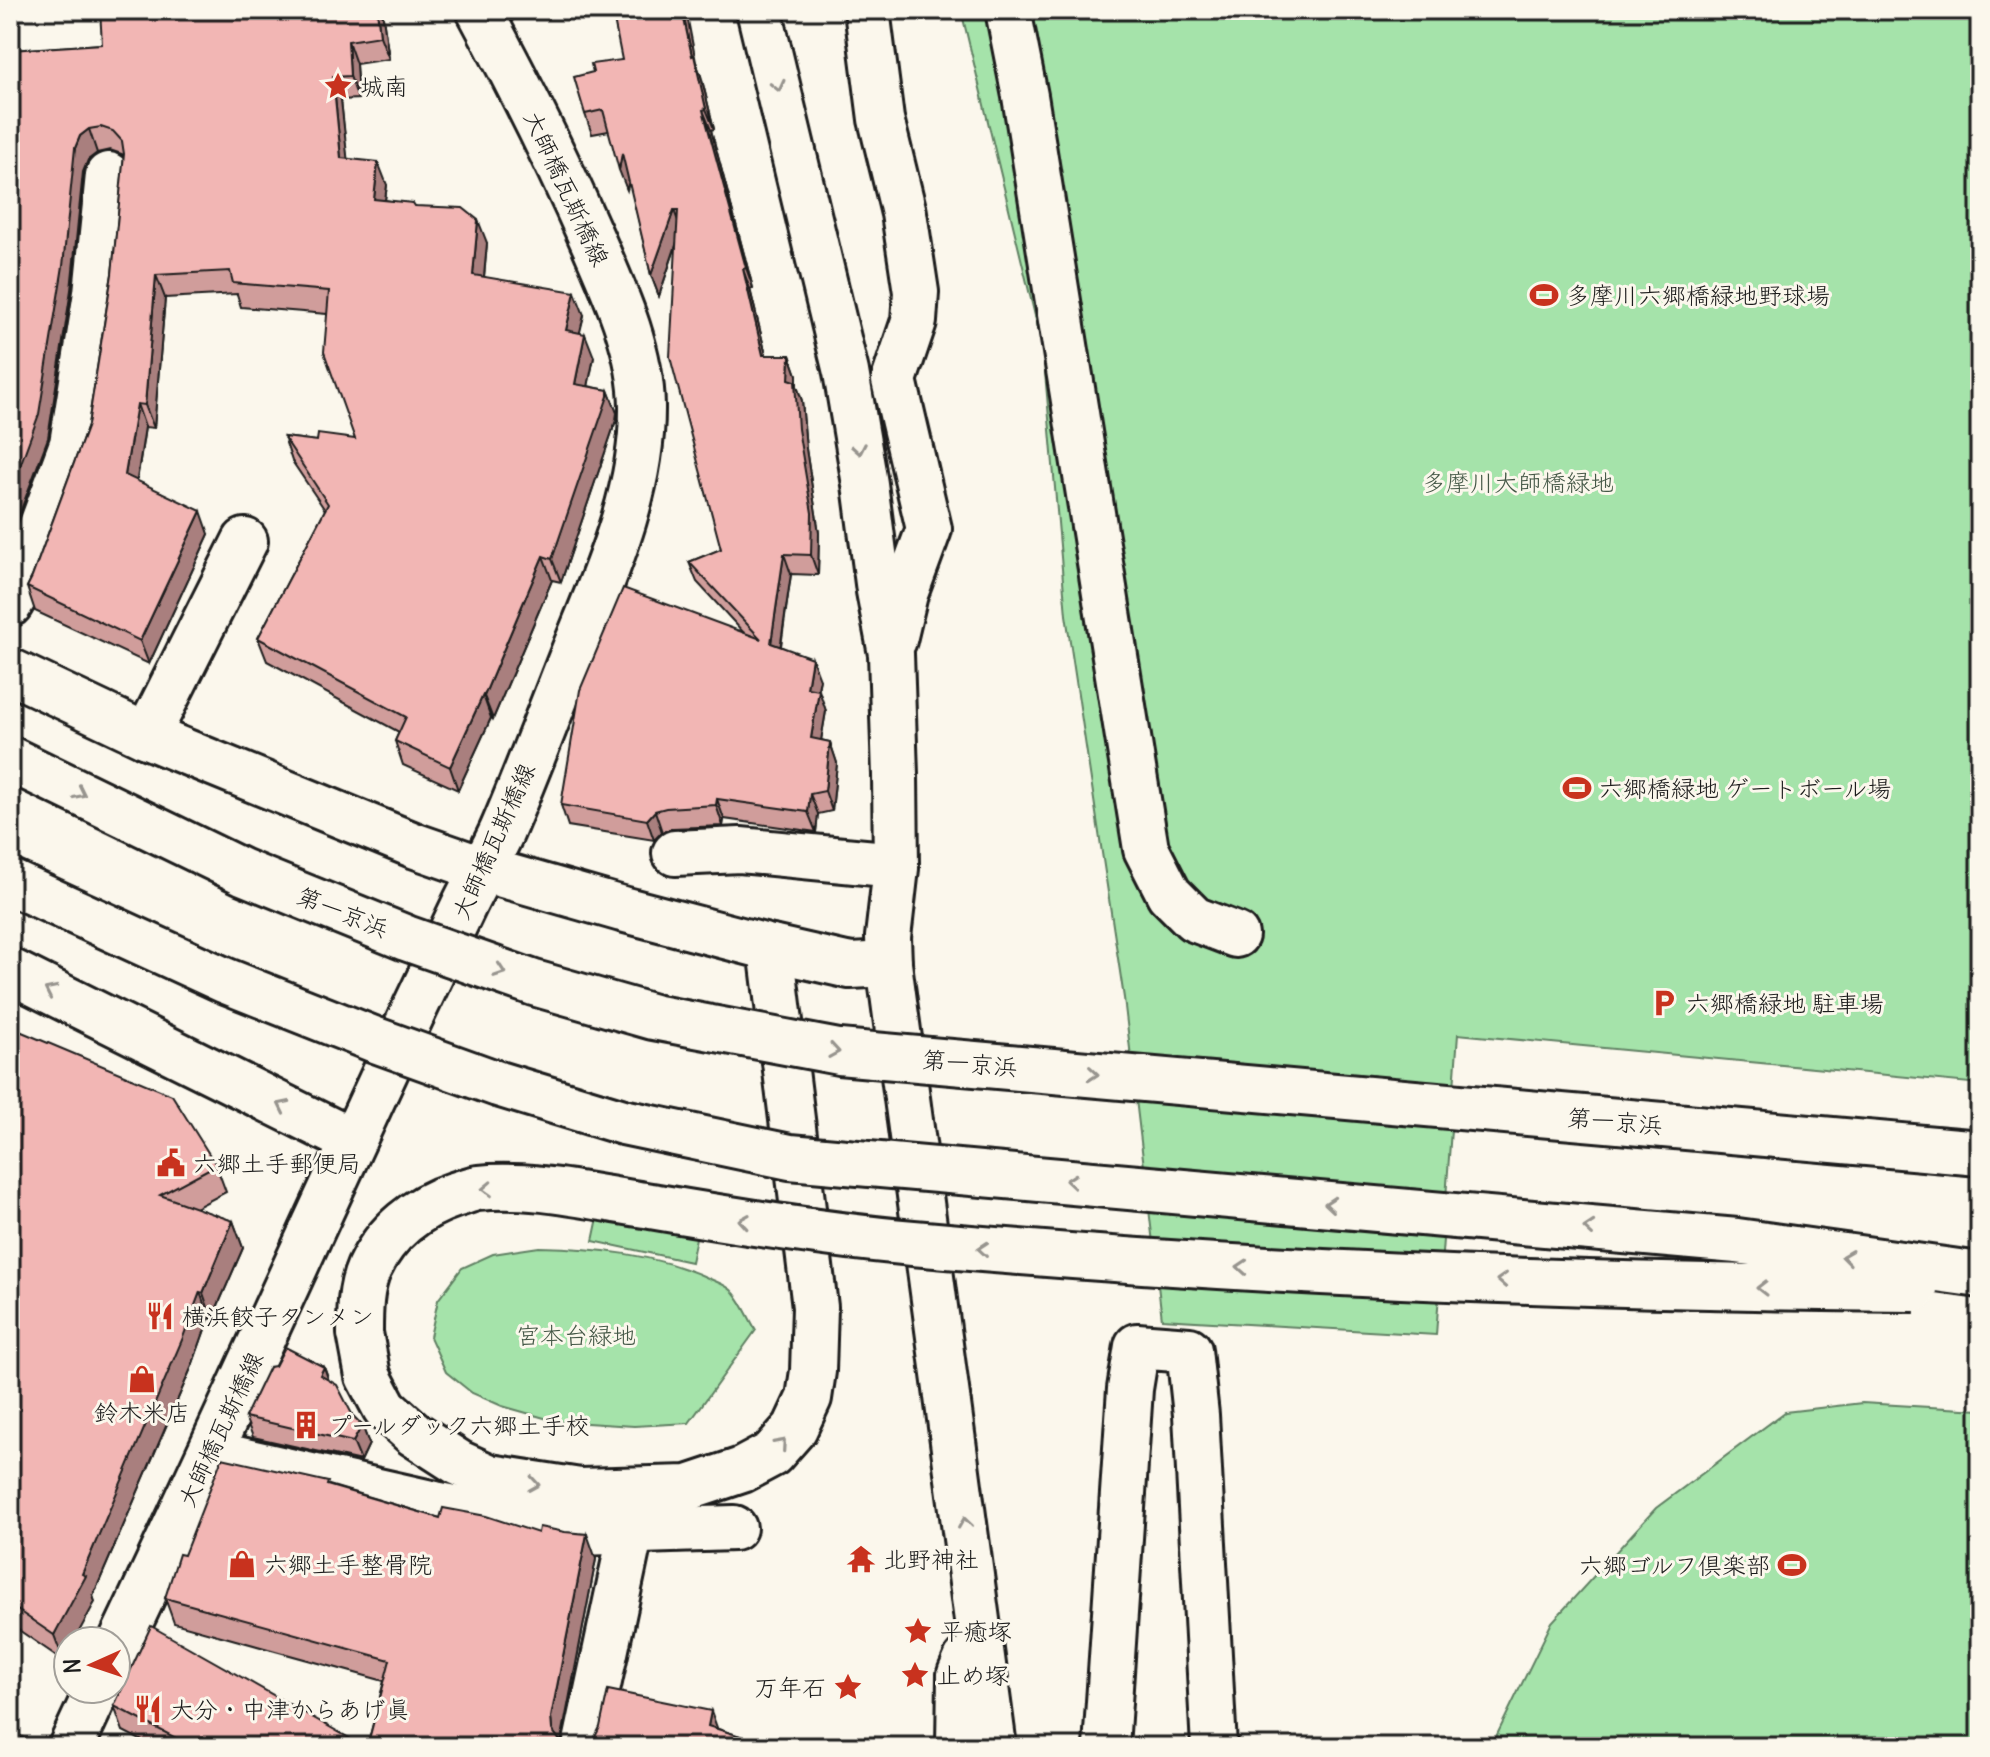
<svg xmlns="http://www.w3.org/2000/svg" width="1990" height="1757" viewBox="0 0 1990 1757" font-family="Delius,'Klee One',sans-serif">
<rect width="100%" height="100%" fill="#fbf7ec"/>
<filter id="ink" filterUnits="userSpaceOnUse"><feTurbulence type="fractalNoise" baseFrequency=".0125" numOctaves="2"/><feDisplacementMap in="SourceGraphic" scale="16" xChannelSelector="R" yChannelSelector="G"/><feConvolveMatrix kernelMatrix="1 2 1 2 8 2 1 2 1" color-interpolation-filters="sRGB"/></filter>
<g filter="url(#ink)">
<g fill="#a5e3aa" stroke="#608063" stroke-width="2">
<polygon points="961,10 1980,10 1980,1084 1458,1034 1436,1335 1162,1319 1124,998 1066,615 1043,349"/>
<polygon points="599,1213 697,1233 691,1262 593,1241"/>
<path d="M 539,1247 C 596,1248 656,1254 708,1278 C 716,1282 728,1285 734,1293 C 743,1303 749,1319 756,1330 L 689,1423 L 634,1426 L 555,1421 L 502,1406 L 472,1393 L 446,1372 L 430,1337 L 438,1300 L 462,1268 L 493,1254 Z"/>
<polygon points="1862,1403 1980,1410 1980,1747 1491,1747 1552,1622 1656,1508 1785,1412"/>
</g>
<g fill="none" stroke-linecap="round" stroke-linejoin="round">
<defs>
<g id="minor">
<polyline points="759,10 846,372 865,484 879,591 891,654 895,775 896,868 888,937 889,964 994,1747"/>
<polyline points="867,10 881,119 904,213 916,292 914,321 894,380 929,529 905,594 894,640"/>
<polyline points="1008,10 1025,96 1146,849 1169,894 1194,919 1236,935"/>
<polyline points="10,604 17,592 72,444 96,293 108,175"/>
<polyline points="10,671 147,736 416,846 482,869 622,909 771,948 850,966 889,964"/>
<polyline points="147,736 245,541"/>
<polyline points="675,853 740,850 896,865"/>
<polyline points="210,1453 435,1504 579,1533 734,1528"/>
<path d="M 116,1652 C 218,1438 315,1222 415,1008 C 432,973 448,938 465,903 C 477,879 491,855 502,831 C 527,773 549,714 572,656 C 604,577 643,493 642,406 C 641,349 616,295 594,244 C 559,164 520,86 479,10"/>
<polyline points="71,1747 98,1689"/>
<polyline points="585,1747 631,1531"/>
<polyline points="959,1747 960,1674 966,1660"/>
<polyline points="1106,1747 1130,1389 1137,1346 1189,1350 1196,1415 1214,1747"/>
</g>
<g id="highway">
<polyline points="10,971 352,1141"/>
<polyline points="360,1333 368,1376 385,1408 414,1434 459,1463 490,1477 580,1491 688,1488 742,1470 772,1454 795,1428 809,1398 813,1371 815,1307 771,948"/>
</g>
</defs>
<use href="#minor" stroke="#1c1c1c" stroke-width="50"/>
<use href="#highway" stroke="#1c1c1c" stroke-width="50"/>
<use href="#minor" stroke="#fbf7ec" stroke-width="44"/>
<use href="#highway" stroke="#fbf7ec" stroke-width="44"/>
<polyline stroke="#1c1c1c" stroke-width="6" points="10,1731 33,1747"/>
<defs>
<g id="highway-bridge">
<polyline points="10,759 243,872 406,938 534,983 653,1017 839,1052 1980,1153"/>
<polyline points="10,882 224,980 373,1039 498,1084 623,1122 790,1157 1737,1241 1980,1275"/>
<path d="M 360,1333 C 360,1312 360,1288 369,1268 C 386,1232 417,1207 454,1195 C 462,1193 470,1189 478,1188 C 533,1182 596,1198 651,1206 C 738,1221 825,1235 913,1243 C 1246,1273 1581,1287 1915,1289"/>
</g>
</defs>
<use href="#highway-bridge" stroke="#1c1c1c" stroke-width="50" stroke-linecap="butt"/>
<use href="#highway-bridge" stroke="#fbf7ec" stroke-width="44"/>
</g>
<g fill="#d09d9b" stroke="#1c1c1c" stroke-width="2">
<polygon points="10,10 18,10 17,50 102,44 382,10 389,59 356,64 358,99 341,100 347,159 387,185 385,200 415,206 487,243 484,277 584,315 579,333 594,357 588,386 608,390 617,413 616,420 561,582 552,580 493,719 491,718 458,790 403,765 395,741 399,732 267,661 258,638 325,510 292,461 284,437 317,441 355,439 327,314 241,307 237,294 165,298 154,428 145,427 137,481 209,534 149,664 35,611 27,587 32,577 88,425 112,274 124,157 122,154 110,150 97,153 88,160 83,172 71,290 48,438"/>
<polygon points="622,60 696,62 701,76 714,129 711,130 753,288 750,289 766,355 790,355 797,375 797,386 802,401 806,449 819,533 818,575 791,574 781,646 820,679 818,690 826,711 821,740 830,742 837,763 832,811 818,814 816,832 724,819 723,826 673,828 662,832 654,840 568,826 561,805 744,633 697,582 689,562 721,549 676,246 659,296 651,275 629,179 627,190 609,131 592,134 585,114 593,72"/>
<polygon points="10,1027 216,1165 226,1192 195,1208 233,1221 243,1248 212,1319 209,1318 192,1366 93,1596 95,1602 68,1641 68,1653 64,1661 10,1624"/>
<polygon points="324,1367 329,1381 353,1416 362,1425 369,1444 361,1461 253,1437 245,1417"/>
<polygon points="329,1485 440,1518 596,1559 561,1741 571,1746 718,1729 775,1747 367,1747 384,1681 174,1623 165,1598 184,1555"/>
<polygon points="114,1706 365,1747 154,1747 123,1731"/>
</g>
<g fill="#a97f7e" stroke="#1c1c1c" stroke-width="2">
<polygon points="10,10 18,10 15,74 10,59"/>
<polygon points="377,10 382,10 389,59 380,36"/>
<polygon points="682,10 686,10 696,62 701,76 714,129 706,109 692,56"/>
<polygon points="348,41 356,64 358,99 350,76"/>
<polygon points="333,77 341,100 350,182 341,158"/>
<polygon points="703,110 711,130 753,288 746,268"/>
<polygon points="89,129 97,153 88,160 83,172 71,290 48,438 10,539 10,493 75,148 80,136"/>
<polygon points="622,153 630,174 627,190 619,170"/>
<polygon points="378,162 387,185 382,222 374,199"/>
<polygon points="674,210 681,230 659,296 651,275"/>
<polygon points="478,220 487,243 482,298 473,275"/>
<polygon points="743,269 750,289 771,376 763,355"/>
<polygon points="156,275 165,298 154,428 145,405"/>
<polygon points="575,292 584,315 575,353 566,330"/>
<polygon points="585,334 594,357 584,407 575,384"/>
<polygon points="790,355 797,375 797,386 802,401 806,449 819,533 818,575 811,555 789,379"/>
<polygon points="608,390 617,413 616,420 561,582 552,559"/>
<polygon points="137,404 145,427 134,499 125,475"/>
<polygon points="201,511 209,534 149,664 140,641"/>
<polygon points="784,554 791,574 778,663 771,643"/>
<polygon points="543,556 552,580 493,719 484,696"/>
<polygon points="812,658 820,679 814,708 807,688"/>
<polygon points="819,690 826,711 818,758 811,738"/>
<polygon points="483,695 491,718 458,790 450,767"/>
<polygon points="830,742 837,763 832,811 825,791"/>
<polygon points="810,794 818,814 816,832 808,812"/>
<polygon points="717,799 724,819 723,826 716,805"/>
<polygon points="655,811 662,832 654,840 647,820"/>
<polygon points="233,1221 243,1248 212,1319 203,1293"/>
<polygon points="200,1292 209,1318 192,1366 93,1596 95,1602 74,1641 68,1641 68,1653 64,1661 54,1635 82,1574"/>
<polygon points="324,1367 331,1387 320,1375"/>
<polygon points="362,1425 369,1444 361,1461 353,1442"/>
<polygon points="587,1534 596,1559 561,1742 552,1730 551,1717"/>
<polygon points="711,1711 720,1736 708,1726"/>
</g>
<g fill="#f2b6b4" stroke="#1c1c1c" stroke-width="2">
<polygon points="100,10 377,10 380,36 348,41 350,76 333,77 341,158 378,162 374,199 413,203 415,206 463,208 478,220 473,275 575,292 566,330 585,334 575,384 608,390 608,396 552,559 543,556 484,696 483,695 450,767 395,741 406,717 258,638 328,504 284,437 317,441 318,434 355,439 324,352 329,291 233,283 230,271 156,275 145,405 137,404 125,475 201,511 140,641 27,587 32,577 88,425 112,274 124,154 122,141 113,131 101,127 89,129 80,136 75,148 63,266 39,414 10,493 10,50 102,44"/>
<polygon points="612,10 682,10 692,56 694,55 706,109 703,110 746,268 743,269 763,355 790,355 789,379 795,381 798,429 812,513 811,555 784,554 771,643 812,658 807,688 819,690 811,738 830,742 825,791 810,794 808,812 717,799 716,805 666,808 655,811 647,820 561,805 580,690 623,588 761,639 689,562 721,549 670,357 678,210 674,210 651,275 622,153 619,170 603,110 585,114 574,77 593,72 591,64 622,60"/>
<polygon points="10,1027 172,1095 216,1165 160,1195 233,1221 203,1293 200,1292 182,1340 82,1574 86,1576 54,1635 10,1605"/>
<polygon points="285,1347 324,1367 320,1375 337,1385 353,1416 362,1425 353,1442 245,1417 269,1367 275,1366"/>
<polygon points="222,1458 328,1482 327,1485 440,1518 443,1508 486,1516 538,1533 539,1527 565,1532 587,1534 551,1717 552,1730 560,1741 571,1746 584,1745 594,1739 600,1727 608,1690 711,1711 708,1726 775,1747 367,1747 390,1660 165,1598 179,1554 184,1555"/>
<polygon points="151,1626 365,1747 193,1747 114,1706"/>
</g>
<defs><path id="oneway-chevron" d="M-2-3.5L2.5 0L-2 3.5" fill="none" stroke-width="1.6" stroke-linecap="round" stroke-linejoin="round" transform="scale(2)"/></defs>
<g stroke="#97948e">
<use href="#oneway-chevron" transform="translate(778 86) rotate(77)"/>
<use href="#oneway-chevron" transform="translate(859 449) rotate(80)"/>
<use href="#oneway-chevron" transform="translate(80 793) rotate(26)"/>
<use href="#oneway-chevron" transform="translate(500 971) rotate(19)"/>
<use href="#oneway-chevron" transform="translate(50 991) rotate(-154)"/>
<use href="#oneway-chevron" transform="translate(834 1051) rotate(9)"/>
<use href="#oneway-chevron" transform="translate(1093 1074) rotate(5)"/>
<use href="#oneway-chevron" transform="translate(283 1106) rotate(-154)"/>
<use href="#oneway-chevron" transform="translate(1071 1181) rotate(-175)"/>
<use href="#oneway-chevron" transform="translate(487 1189) rotate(178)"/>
<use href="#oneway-chevron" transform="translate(1330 1204) rotate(-175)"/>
<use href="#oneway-chevron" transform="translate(744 1221) rotate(-171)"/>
<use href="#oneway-chevron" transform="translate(1589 1228) rotate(-175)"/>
<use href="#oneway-chevron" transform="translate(983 1249) rotate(-175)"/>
<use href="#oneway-chevron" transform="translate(1847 1257) rotate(-172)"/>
<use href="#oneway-chevron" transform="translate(1242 1267) rotate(-176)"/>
<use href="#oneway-chevron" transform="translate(1502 1280) rotate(-177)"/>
<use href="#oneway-chevron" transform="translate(1762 1288) rotate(-180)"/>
<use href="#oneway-chevron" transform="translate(781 1444) rotate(-49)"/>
<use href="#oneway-chevron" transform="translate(534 1484) rotate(9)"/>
<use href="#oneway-chevron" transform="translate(965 1523) rotate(-98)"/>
</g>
</g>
<defs>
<symbol id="sight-bare" viewBox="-9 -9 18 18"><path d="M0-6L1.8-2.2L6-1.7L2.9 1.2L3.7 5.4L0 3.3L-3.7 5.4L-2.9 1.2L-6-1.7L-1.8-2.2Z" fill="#c8321e" stroke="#fbf7ec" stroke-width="2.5" paint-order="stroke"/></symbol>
<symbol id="stadium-bare" viewBox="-9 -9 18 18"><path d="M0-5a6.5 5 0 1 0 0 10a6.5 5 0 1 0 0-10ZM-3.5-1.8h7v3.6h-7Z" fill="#c8321e" stroke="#fbf7ec" stroke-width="2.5" paint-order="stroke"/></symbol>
<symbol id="parking-bare" viewBox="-9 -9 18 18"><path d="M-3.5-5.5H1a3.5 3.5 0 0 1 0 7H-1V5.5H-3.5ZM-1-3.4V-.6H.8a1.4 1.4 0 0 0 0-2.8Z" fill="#c8321e" stroke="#fbf7ec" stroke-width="2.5" paint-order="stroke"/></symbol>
<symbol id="civic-bare" viewBox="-9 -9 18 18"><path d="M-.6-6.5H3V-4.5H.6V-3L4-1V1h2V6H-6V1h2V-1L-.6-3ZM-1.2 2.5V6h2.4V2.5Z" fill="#c8321e" stroke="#fbf7ec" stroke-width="2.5" paint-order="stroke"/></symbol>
<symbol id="restaurant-bare" viewBox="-9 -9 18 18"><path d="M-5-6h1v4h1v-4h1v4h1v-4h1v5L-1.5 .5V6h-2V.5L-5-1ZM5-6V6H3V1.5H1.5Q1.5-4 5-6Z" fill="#c8321e" stroke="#fbf7ec" stroke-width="2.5" paint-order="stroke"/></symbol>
<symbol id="shop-bare" viewBox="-9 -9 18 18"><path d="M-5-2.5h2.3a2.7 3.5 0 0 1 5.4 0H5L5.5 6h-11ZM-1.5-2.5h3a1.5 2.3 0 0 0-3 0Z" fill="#c8321e" stroke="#fbf7ec" stroke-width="2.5" paint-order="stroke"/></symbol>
<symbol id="building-bare" viewBox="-9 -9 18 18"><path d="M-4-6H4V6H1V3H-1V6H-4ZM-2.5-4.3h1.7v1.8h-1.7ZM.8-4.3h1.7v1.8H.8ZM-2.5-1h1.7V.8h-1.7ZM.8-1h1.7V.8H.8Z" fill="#c8321e" stroke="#fbf7ec" stroke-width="2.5" paint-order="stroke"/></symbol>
<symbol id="temple-bare" viewBox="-9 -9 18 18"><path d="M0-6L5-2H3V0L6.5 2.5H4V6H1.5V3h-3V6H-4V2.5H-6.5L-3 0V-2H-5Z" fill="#c8321e" stroke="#fbf7ec" stroke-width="2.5" paint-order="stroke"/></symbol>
</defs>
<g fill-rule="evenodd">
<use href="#sight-bare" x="318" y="66" width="40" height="40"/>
<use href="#stadium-bare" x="1524" y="275" width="40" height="40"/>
<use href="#stadium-bare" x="1557" y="768" width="40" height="40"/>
<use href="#parking-bare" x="1644" y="983" width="40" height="40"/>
<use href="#civic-bare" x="151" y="1143" width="40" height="40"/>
<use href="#restaurant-bare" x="140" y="1296" width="40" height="40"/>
<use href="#shop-bare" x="122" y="1359" width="40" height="40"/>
<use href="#building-bare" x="286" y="1405" width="40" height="40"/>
<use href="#temple-bare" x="841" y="1539" width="40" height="40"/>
<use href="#shop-bare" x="222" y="1544" width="40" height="40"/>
<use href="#stadium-bare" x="1772" y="1545" width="40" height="40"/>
<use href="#sight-bare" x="898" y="1611" width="40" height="40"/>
<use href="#sight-bare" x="895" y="1655" width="40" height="40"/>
<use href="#sight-bare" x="828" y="1667" width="40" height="40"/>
<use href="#restaurant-bare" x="128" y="1689" width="40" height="40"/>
</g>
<g text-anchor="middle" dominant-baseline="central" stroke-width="6" stroke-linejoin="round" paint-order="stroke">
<g font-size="24" fill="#1c1c1c" stroke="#fbf7ec" text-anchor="start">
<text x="360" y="86">城南</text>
<text x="1566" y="295">多摩川六郷橋緑地野球場</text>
<text x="1599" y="788">六郷橋緑地 ゲートボール場</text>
<text x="1686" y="1003">六郷橋緑地 駐車場</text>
<text x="193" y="1163">六郷土手郵便局</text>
<text x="182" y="1316">横浜餃子タンメン</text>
<text x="142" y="1412" text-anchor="middle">鈴木米店</text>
<text x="328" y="1425">プールダック六郷土手校</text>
<text x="883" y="1559">北野神社</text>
<text x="264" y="1564">六郷土手整骨院</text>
<text x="1770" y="1565" text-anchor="end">六郷ゴルフ倶楽部</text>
<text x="940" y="1631">平癒塚</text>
<text x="937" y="1675">止め塚</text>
<text x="826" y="1687" text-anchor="end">万年石</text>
<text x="170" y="1709">大分・中津からあげ眞</text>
</g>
<g font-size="24" fill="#1c1c1c" stroke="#fbf7ec">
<text transform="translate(567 188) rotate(65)">大師橋瓦斯橋線</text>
<text transform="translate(493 841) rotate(-66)">大師橋瓦斯橋線</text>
<text transform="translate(343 912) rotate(22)">第一京浜</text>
<text transform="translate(970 1063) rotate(5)">第一京浜</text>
<text transform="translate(1615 1121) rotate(5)">第一京浜</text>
<text transform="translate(220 1429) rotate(-65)">大師橋瓦斯橋線</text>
</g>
<g font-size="24" fill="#455847" stroke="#fbf7ec">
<text x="1518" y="482">多摩川大師橋緑地</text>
<text x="576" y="1335">宮本台緑地</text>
</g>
</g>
<rect width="1990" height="1757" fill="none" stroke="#fbf7ec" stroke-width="40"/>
<rect x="20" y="20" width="1950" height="1717" fill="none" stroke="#1c1c1c" stroke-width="3" filter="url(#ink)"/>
<g transform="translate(92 1665) rotate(267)"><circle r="38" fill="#fbf7ec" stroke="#a29f99" stroke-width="2"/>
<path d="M0-6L14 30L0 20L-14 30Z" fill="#c8321e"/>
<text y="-12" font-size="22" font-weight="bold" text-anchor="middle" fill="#1c1c1c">N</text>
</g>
</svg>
